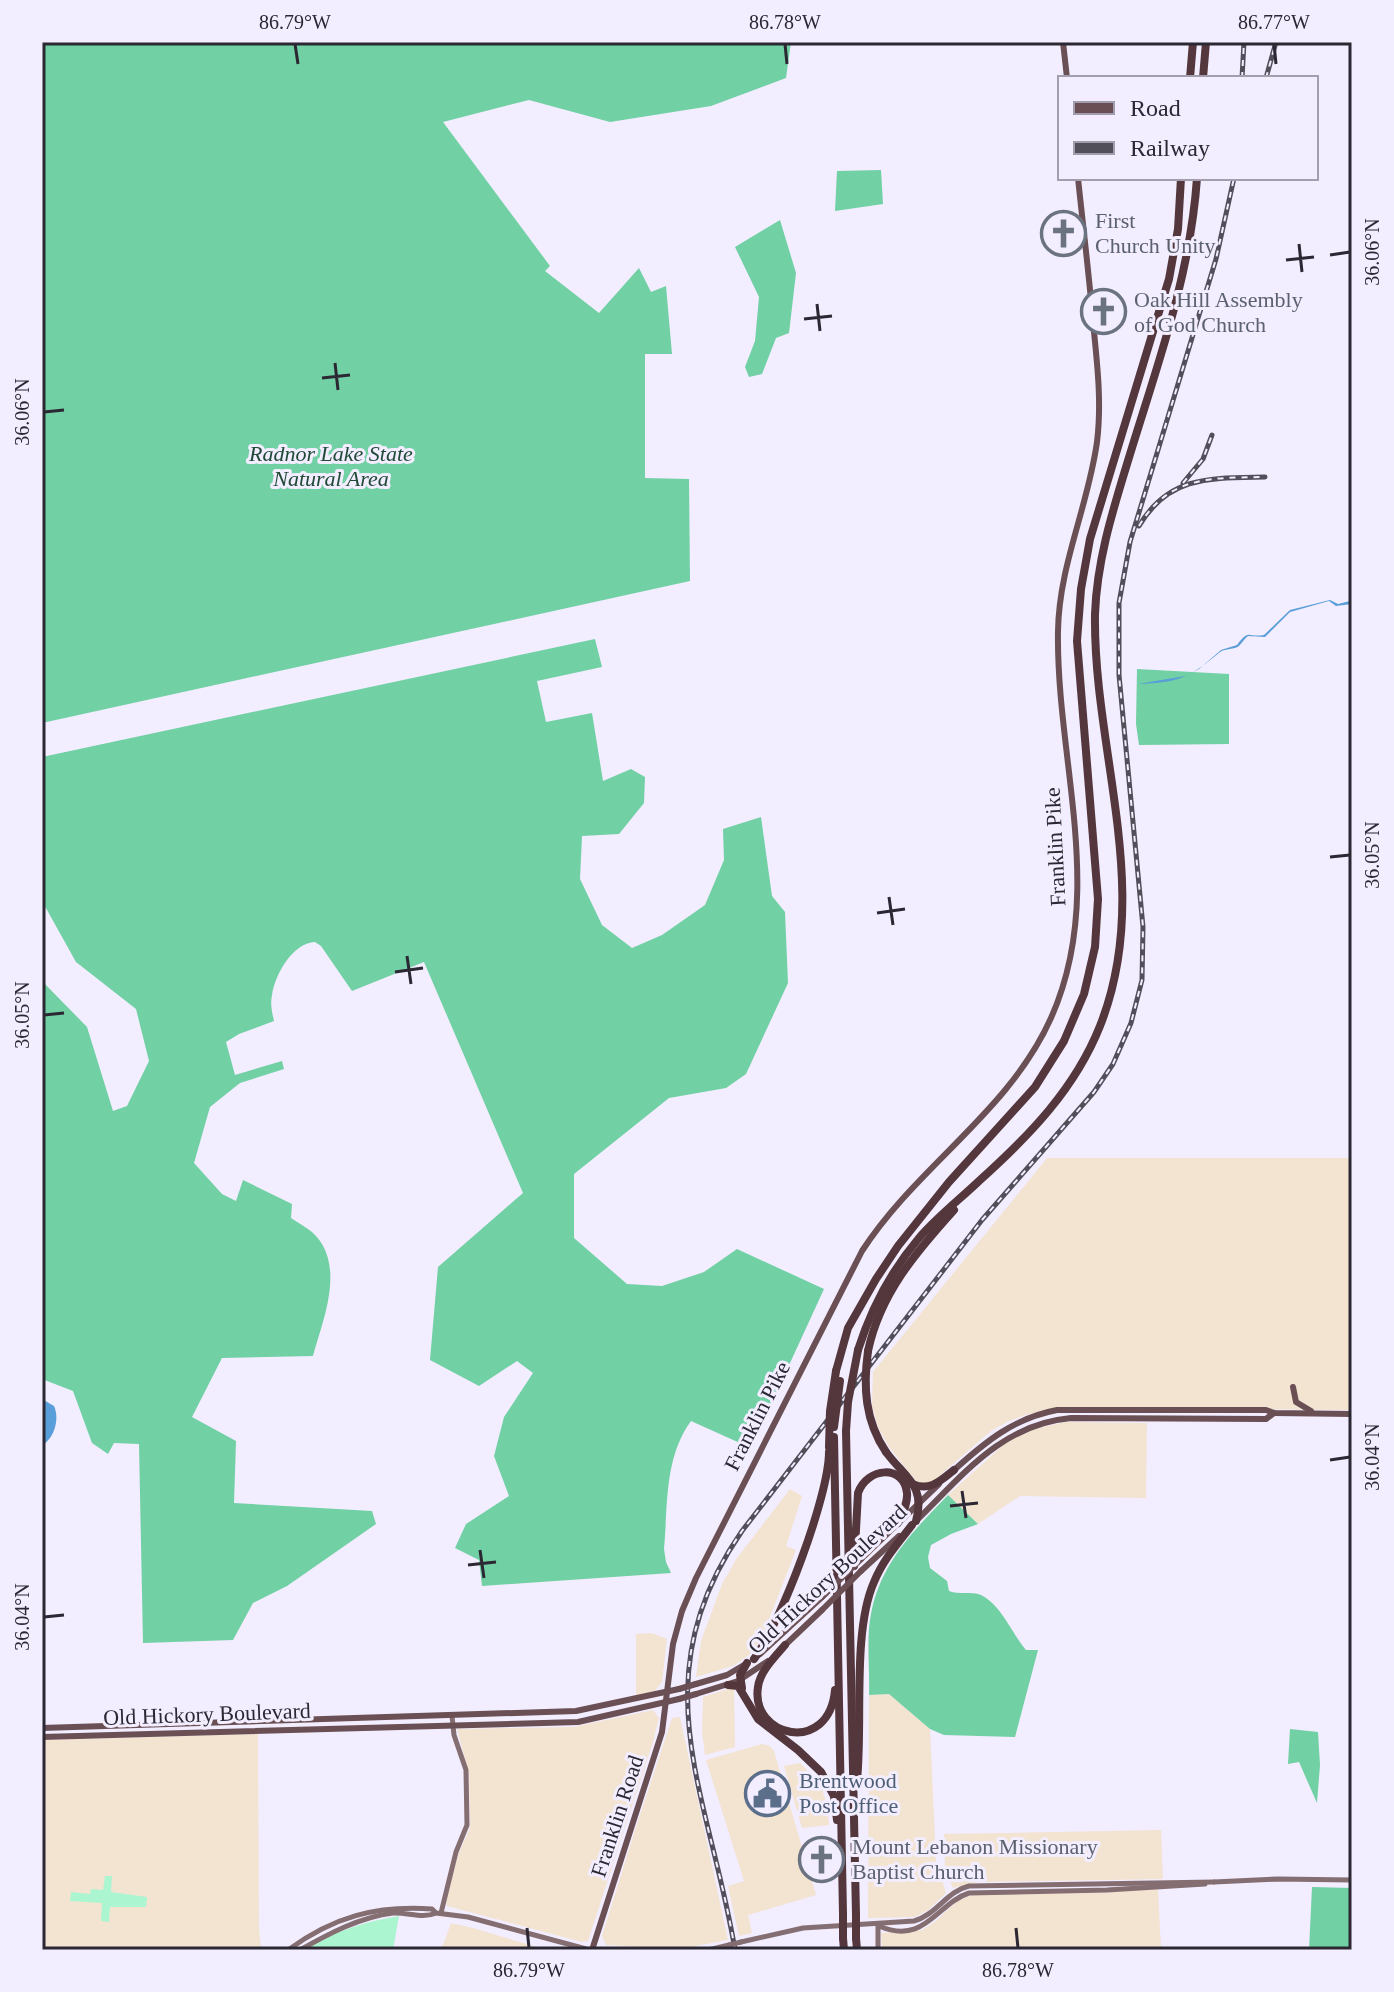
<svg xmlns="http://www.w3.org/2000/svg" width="1394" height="1992" viewBox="0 0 1394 1992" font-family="Georgia,serif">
<rect width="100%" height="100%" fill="#f2edff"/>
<g fill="#f3e3d1">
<polygon points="1047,1158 1352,1158 1352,1410 1061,1407 1025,1415 1007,1422 991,1431 932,1482 924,1485 917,1482 889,1447 878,1427 872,1405 873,1372"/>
<polygon points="1065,1422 1147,1423 1146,1498 1020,1496 978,1524 948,1495 1009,1440 1030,1430"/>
<polygon points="790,1489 802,1496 786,1546 796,1550 761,1640 749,1655 733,1666 696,1677 701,1641 722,1584 737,1558"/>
<polygon points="651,1633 667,1639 662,1682 654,1692 636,1696 636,1634"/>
<polygon points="734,1687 735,1747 705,1755 702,1731 703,1697"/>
<polygon points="889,1694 930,1729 936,1861 946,1893 927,1911 914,1917 868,1918 869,1695"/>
<polygon points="653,1710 659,1718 652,1745 588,1941 582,1942 447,1906 446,1899 458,1855 470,1828 469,1774 457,1729 573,1727"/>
<polygon points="680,1717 728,1940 679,1949 606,1945 602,1936 637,1824 672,1718"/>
<polygon points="258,1734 259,1927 261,1950 42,1950 42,1740"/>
<polygon points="762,1744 770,1746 774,1751 816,1895 748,1915 752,1933 739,1936 728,1886 744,1881 706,1760"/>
<polygon points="800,1763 812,1775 822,1789 827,1805 829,1825 802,1828 784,1766"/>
<polygon points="1161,1830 1163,1879 978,1882 953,1888 945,1870 944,1834"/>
<polygon points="1158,1889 1161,1950 882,1950 881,1933 922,1930 936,1921 957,1901 972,1895"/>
<polygon points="451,1923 473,1928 547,1950 441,1950"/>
</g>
<g fill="#abf5d0">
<polygon points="105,1876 112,1876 111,1892 147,1897 146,1907 110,1907 109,1922 101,1921 102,1903 70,1901 71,1892 90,1894 91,1889 103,1890"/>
<path d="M 399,1916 L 393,1950 L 305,1950 C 335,1931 363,1922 399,1916 Z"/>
</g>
<g fill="#71d0a4">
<polygon points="42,42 791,42 786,78 711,106 610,122 529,100 443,122 550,266 545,271 599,313 639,268 651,292 666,286 672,354 645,354 645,478 689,479 690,581 42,723"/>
<polygon points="881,170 883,204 835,211 837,171"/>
<polygon points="780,220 796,273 789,333 776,338 762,374 749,377 745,367 755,341 759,297 735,247"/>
<path d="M 595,639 L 602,667 L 537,681 L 546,722 L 592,713 L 603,781 L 631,769 L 645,777 L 644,803 L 619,834 L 582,836 L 580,879 L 602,925 L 632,948 L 662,935 L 705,905 L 724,860 L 723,829 L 761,817 L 772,896 L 785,912 L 788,983 L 746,1074 L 726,1088 L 669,1098 L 574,1174 L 574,1238 L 627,1284 L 662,1286 L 704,1272 L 737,1249 L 824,1289 L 751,1448 L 691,1421 C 664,1458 668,1505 664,1549 L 666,1562 L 671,1573 L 482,1586 L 479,1560 L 455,1548 L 466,1524 L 509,1496 L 494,1456 L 504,1417 L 533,1373 L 517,1361 L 479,1386 L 430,1360 L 438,1267 L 523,1193 L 424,962 L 352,991 L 321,946 L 315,942 C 292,943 275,975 272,995 C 270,1004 272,1012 274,1021 L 239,1034 L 226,1042 L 235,1075 L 282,1061 L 284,1069 L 240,1083 L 210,1107 L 194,1163 L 222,1194 L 236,1201 L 243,1180 L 292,1204 L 291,1218 C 298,1223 306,1227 312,1232 C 347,1264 323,1319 313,1356 L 222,1358 L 192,1417 L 236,1441 L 234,1503 L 372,1511 L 376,1524 L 287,1586 L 253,1603 L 233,1640 L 143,1643 L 139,1444 L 114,1443 L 108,1454 L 92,1443 L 73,1391 L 42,1379 L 42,981 L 87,1027 L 113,1111 L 127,1106 L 149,1061 L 136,1009 L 76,962 L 42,901 L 42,757 Z"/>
<polygon points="1137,669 1229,674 1229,744 1139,745 1136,724"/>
<path d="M 948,1495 L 978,1524 L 951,1534 L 931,1545 L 928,1557 L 930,1568 L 947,1581 L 949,1591 C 959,1595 971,1591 981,1595 C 1002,1606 1011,1632 1026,1650 L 1038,1650 L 1015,1737 L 944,1735 L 930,1729 L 889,1694 L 869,1695 C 870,1669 866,1638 871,1614 C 880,1564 914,1530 948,1495 Z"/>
<polygon points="1290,1729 1318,1732 1320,1765 1317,1803 1299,1762 1288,1764"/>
<polygon points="1312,1887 1352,1888 1352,1950 1309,1950"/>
</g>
<g fill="#599ed8">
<path d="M 1330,600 L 1338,604 L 1350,601 L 1352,604 L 1336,606 L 1329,601 L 1290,612 L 1265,637 L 1248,636 C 1244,639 1242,643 1239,646 C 1234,650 1226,648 1220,652 C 1190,677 1179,683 1138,684 L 1185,676 L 1199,669 L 1221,650 L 1237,645 C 1250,628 1247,638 1264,635 L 1290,610 Z"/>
<path d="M 42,1399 L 54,1406 C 60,1419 54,1439 42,1445 Z"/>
</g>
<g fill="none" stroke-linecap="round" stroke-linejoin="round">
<g stroke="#846e71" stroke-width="5">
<polyline points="1214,1882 1278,1879 1352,1880"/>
<polyline points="441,1913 456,1852 467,1825 466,1770 454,1735 452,1716"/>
<path d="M 879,1926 C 925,1946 937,1903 969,1893 L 1107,1890 L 1205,1884"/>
<path d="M 741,1942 L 803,1928 L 914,1921 C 936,1915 947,1891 969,1886 L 1214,1882"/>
<path d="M 288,1950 C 333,1917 376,1905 432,1909 L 436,1913 L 468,1917 L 590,1950"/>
<path d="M 300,1950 C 328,1934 360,1917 393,1913 C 407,1912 423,1919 436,1913"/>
<polyline points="708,1950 729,1945"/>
<polyline points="878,1950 878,1925"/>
</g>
<g stroke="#6a5054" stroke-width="6">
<polyline points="1063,42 1067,78"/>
<polyline points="1293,1387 1296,1402 1311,1411"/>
<path d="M 953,1471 C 985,1442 1014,1418 1057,1410 L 1266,1410 L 1274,1413 L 1352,1414"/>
<path d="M 916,1521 C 963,1475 1002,1424 1071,1418 L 1266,1419 L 1274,1413"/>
<polyline points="861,1559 939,1484"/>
<polyline points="861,1571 899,1536"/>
<polyline points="782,1648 822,1610"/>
<polyline points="760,1654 822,1597"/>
<polyline points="696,1684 727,1675 744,1665"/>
<polyline points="696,1694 738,1681 768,1661"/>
<polyline points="42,1728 576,1711 679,1689"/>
<polyline points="42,1737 578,1722 679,1699"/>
<path d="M 592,1950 L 662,1732 L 673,1644 L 682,1611 L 696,1578 L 862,1251 C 917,1166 1009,1112 1051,1018 C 1107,893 1056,761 1058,631 C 1059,565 1088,507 1097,442 C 1102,402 1097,362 1093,322 C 1089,274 1083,226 1078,178"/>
</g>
<g stroke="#54373c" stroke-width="8">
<polyline points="1190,78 1193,42"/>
<polyline points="1203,78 1206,42"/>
<path d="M 858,1350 C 871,1309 891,1271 919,1238 C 937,1217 959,1200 979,1181 C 1029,1136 1075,1089 1100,1026 C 1154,890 1093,752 1095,614 C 1097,561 1112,513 1127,464 C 1156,368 1190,279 1197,178"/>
<path d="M 868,1351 C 880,1294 916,1252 954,1210"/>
<polyline points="836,1371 848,1328 876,1279 898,1246 949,1182 1035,1087 1064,1041 1084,994 1095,947 1098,899 1077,641 1081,589 1090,539 1169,279 1178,229 1181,178"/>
<polyline points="846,1431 856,1915"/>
<polyline points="834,1437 843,1914"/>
<path d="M 886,1452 C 905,1478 926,1485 916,1521"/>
<path d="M 913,1484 C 930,1492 941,1480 954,1470"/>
<path d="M 854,1566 L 858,1493 C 867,1467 904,1464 907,1493 C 908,1504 902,1514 898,1523"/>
<path d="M 785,1645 C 775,1657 760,1671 758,1687 C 750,1737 829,1756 835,1690"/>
<path d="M 754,1659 C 781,1623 829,1496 829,1452"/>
<polyline points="728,1685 738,1686 758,1719 798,1750 821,1772 834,1796 837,1820"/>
<polyline points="742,1688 740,1675 747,1663"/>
<path d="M 857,1780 C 863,1723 852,1632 874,1582 C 883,1560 898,1543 912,1525"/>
<polyline points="843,1938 844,1950"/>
<polyline points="856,1938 857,1950"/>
</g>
<defs>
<g id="rail">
<polyline points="1242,78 1244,42"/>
<polyline points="1266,78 1276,42"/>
<polyline points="1183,483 1203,459 1212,435"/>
<path d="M 1139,526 C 1169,475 1212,478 1265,477"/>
<path d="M 735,1950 C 709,1793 639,1680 742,1531 L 982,1220 L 1094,1092 L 1113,1064 L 1131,1023 L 1142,980 L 1143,927 L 1119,675 L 1119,603 L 1130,542 L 1216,259 L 1234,178"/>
</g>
</defs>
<use href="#rail" stroke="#524f5b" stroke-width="5"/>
<use href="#rail" stroke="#f2edff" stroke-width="2" stroke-dasharray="6" stroke-linecap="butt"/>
<polyline stroke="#846e71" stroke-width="5" points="729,1945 741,1942"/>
<g stroke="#6a5054" stroke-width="6">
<polyline points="822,1597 861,1559"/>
<polyline points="822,1610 861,1571"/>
<polyline points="679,1689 696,1684"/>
<polyline points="679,1699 696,1694"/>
</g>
<g stroke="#54373c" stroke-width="8">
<path d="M 868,1351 C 863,1387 865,1421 886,1452"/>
<polyline points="834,1427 840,1381"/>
<polyline points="846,1431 848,1402 858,1350"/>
<polyline points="829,1447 830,1411 836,1371"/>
<polyline points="843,1914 843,1938"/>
<polyline points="856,1915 856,1938"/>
</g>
</g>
<path fill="none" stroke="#2b2833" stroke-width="3" d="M 295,44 L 298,64M 785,44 L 787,64M 1274,44 L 1276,64M 1299,244 L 1302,272M 1330,255 L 1350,252M 1286,260 L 1314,257M 817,304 L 820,331M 804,319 L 832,316M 335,363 L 338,390M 322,378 L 350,375M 44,412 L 64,410M 1330,857 L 1350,855M 889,897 L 893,925M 877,913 L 905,909M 407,956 L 411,984M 395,972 L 423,968M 44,1015 L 64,1013M 1330,1460 L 1350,1457M 962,1491 L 966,1518M 950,1506 L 978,1503M 480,1550 L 484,1578M 468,1565 L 496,1562M 44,1617 L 64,1615M 527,1928 L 529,1948M 1016,1928 L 1018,1948"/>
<defs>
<symbol id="church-ring" viewBox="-11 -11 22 22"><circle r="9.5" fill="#f2edff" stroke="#6b7280" stroke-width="1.5"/><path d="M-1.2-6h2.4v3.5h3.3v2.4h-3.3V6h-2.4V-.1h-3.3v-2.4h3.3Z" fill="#6b7280"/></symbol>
<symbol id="civic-ring" viewBox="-11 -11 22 22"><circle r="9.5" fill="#f2edff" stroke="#5c6f8a" stroke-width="1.5"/><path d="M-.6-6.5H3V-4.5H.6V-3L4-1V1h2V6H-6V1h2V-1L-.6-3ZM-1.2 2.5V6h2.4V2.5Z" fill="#5c6f8a"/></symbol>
</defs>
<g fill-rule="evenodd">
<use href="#church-ring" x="1038" y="208" width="51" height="51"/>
<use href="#church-ring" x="1078" y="286" width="51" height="51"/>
<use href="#civic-ring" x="742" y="1768" width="51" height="51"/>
<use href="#church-ring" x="796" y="1834" width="51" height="51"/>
</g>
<g text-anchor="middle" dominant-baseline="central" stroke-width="6" stroke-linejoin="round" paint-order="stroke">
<g font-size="22" fill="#5b616d" stroke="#f2edff" text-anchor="start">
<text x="1095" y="220">First<tspan x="1095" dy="25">Church Unity</tspan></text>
<text x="1134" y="299">Oak Hill Assembly<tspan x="1134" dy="25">of God Church</tspan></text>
<text x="852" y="1846">Mount Lebanon Missionary<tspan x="852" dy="25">Baptist Church</tspan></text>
</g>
<g font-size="22" font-style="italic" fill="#204936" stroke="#f2edff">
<text x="331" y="453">Radnor Lake State<tspan x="331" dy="25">Natural Area</tspan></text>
</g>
<g font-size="22" fill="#2b2833" stroke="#f2edff">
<text transform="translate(1055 847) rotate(-93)">Franklin Pike</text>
<text transform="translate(757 1416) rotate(-63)">Franklin Pike</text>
<text transform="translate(827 1579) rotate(-43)">Old Hickory Boulevard</text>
<text transform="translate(207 1714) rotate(-2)">Old Hickory Boulevard</text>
<text transform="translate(617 1816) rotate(-72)">Franklin Road</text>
</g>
<g font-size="22" fill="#4e5e75" stroke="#f2edff" text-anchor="start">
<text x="799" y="1780">Brentwood<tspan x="799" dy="25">Post Office</tspan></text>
</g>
</g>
<rect width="1394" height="1992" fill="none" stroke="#f2edff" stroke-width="88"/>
<rect x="1058" y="76" width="260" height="104" fill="#f2edff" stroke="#a29ead" stroke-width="2"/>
<rect x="1074" y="102" width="40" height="12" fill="#6a5054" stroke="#a29ead" stroke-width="2"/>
<text x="1130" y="116" font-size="24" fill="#2b2833">Road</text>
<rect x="1074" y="142" width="40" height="12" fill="#524f5b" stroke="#a29ead" stroke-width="2"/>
<text x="1130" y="156" font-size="24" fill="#2b2833">Railway</text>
<rect x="44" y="44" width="1306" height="1904" fill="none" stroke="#2b2833" stroke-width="3"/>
<g font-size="20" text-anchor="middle" fill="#2b2833">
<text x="295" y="29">86.79°W</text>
<text x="785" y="29">86.78°W</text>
<text x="1274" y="29">86.77°W</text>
<text transform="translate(1372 252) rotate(-90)" y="7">36.06°N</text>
<text transform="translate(22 412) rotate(-90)" y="7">36.06°N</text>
<text transform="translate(1372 855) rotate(-90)" y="7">36.05°N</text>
<text transform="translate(22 1015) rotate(-90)" y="7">36.05°N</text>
<text transform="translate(1372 1457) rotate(-90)" y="7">36.04°N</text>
<text transform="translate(22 1617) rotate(-90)" y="7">36.04°N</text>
<text x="529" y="1977">86.79°W</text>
<text x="1018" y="1977">86.78°W</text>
</g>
</svg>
